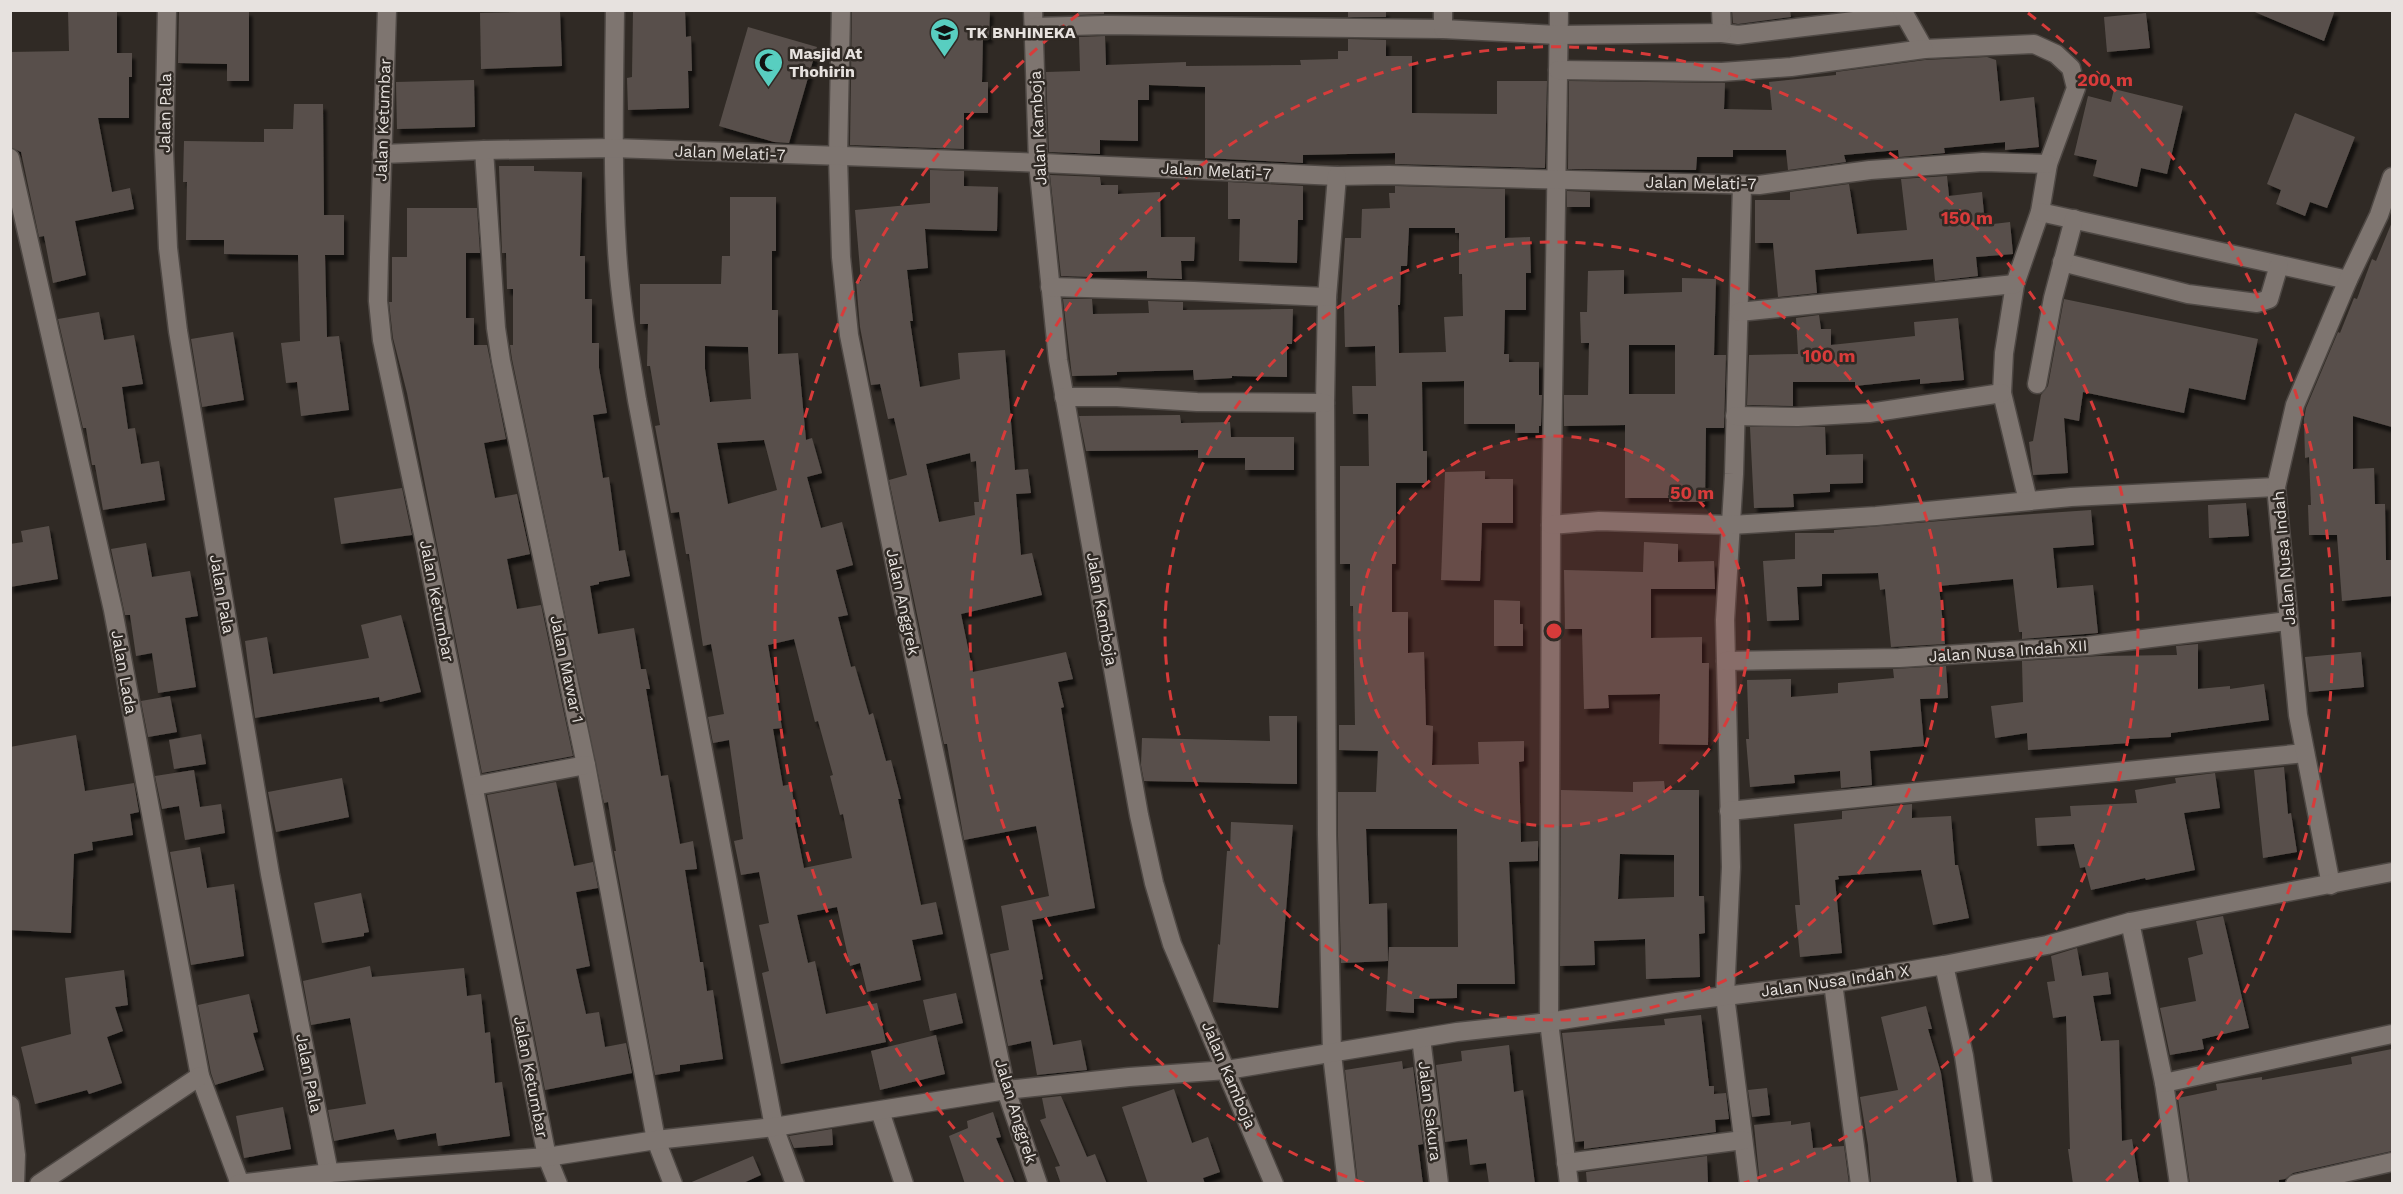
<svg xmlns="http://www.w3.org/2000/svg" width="2403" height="1194" viewBox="0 0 2403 1194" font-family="'Work Sans',sans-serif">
<defs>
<filter id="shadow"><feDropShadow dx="3.5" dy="6" stdDeviation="1.5" flood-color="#0009"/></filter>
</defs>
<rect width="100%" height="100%" fill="#302a25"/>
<g fill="#58504b" fill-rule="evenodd" filter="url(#shadow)">
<polygon points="68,10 117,10 117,53 132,53 132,77 129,77 129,118 98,118 112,192 130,188 134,209 75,221 86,275 53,283 44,236 39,237 21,152 10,147 10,52 69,51"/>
<polygon points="179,10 249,10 249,81 227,81 227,64 178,63"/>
<polygon points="633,10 685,10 686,37 691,36 692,71 688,71 689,108 628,110 627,78 632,77"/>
<polygon points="852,10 990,10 989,38 983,37 982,82 988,82 988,113 964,113 964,149 850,145"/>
<polygon points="1078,10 1104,10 1104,14 1078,15"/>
<rect x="1348" y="10" width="38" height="7"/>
<polygon points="1732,10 1790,10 1791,17 1738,24 1733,23"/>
<polygon points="2250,10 2335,10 2324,41"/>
<polygon points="560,11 562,66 481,69 480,13"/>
<polygon points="2146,13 2150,48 2107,52 2104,17"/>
<polygon points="748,27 817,47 789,143 774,142 719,126"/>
<polygon points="1105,36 1106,65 1186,62 1186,66 1301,65 1300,60 1338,59 1338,51 1348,51 1348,39 1386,40 1386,56 1412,56 1412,113 1497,114 1497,81 1547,81 1545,168 1395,164 1395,153 1303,155 1303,163 1205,158 1205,87 1149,85 1149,100 1138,100 1138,141 1100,140 1100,154 1049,152 1046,72 1080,71 1079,37"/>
<polygon points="1987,57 1996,60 2000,101 2034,97 2039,147 2005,150 2005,142 1944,148 1945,153 1899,157 1898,150 1844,155 1846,162 1788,170 1786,150 1733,150 1733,157 1697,157 1696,170 1568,169 1569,81 1725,83 1724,109 1772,110 1769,82 1836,75 1836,72 1925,60"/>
<polygon points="474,80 475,127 397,129 396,82"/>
<polygon points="2114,89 2183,106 2167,174 2141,168 2137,187 2093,176 2097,160 2074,155 2088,96 2111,102"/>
<polygon points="294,104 323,104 324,215 344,215 344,255 325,255 327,337 339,336 349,410 301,416 297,382 286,383 281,343 300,341 298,255 224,254 224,240 186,240 187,182 183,182 184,141 264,142 264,129 293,129"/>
<polygon points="2295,113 2355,137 2327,208 2310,202 2305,216 2276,204 2281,190 2267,184"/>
<polygon points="499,166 534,166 534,171 582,172 580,256 585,256 585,299 592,299 592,343 599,343 599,368 607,413 593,415 603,478 609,477 619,551 625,550 630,576 599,582 599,584 590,586 598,634 634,628 641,669 646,669 650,689 646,689 661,776 668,775 680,844 693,841 697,869 685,870 700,962 703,962 707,991 713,990 723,1059 680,1065 680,1071 655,1075 614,851 616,851 608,802 604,803 512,359 510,345 513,345 513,289 507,289 506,253 502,253"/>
<path d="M 930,170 L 964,171 L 964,186 L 998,187 L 997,231 L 925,229 L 928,268 L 907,270 L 913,321 L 910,321 L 920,387 L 960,379 L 958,353 L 1005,350 L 1015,470 L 1028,469 L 1031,493 L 1016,494 L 1021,555 L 1032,553 L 1042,595 L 961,614 L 973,672 L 1066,652 L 1073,679 L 1058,682 L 1064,707 L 1061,708 L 1095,908 L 1032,920 L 1043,979 L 1040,980 L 1053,1045 L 1081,1040 L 1087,1070 L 1037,1075 L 1031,1041 L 1008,1046 L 990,954 L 1009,950 L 1001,906 L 1049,896 L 1036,826 L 964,840 L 947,744 L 944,744 L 889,480 L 907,475 L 894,418 L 888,419 L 880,384 L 871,385 L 860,327 L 856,281 L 861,281 L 855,210 L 930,203 ZM 970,453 L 971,462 L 976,461 L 979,502 L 974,502 L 975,515 L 939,522 L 926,464 Z"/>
<polygon points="1050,175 1100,177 1101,185 1118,185 1118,194 1160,192 1161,237 1195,237 1194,261 1181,261 1182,279 1147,278 1147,271 1091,272 1092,277 1061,276"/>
<polygon points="1947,176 1949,196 1982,192 1985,225 2010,222 2013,254 1976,257 1978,276 1935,281 1933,259 1815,270 1817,293 1778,297 1773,243 1755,243 1755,200 1790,200 1790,192 1849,184 1857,234 1907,230 1901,179"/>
<polygon points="1228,182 1303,186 1303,220 1298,220 1297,263 1239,261 1240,219 1228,219"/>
<path d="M 1395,186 L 1505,189 L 1505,238 L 1530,237 L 1531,273 L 1526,273 L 1526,310 L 1505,310 L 1504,354 L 1509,354 L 1509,362 L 1539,362 L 1539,395 L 1542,395 L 1541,426 L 1539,426 L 1539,433 L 1515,433 L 1515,424 L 1464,424 L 1464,381 L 1422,382 L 1423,451 L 1427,451 L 1427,483 L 1396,483 L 1396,564 L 1392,564 L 1392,612 L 1408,612 L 1408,653 L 1424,652 L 1426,725 L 1433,726 L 1432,765 L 1479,764 L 1478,742 L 1524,741 L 1524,761 L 1519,762 L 1521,842 L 1538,841 L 1538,861 L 1509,862 L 1515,984 L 1457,984 L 1457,998 L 1414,999 L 1414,1013 L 1386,1011 L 1389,947 L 1458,947 L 1457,829 L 1366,829 L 1369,904 L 1387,903 L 1388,961 L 1341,963 L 1338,835 L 1338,792 L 1376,792 L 1378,751 L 1339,750 L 1339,725 L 1355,725 L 1353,606 L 1350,606 L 1350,564 L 1340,564 L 1340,466 L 1369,466 L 1368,414 L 1353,414 L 1352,386 L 1376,386 L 1375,346 L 1345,347 L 1344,304 L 1341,304 L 1345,238 L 1361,238 L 1362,209 L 1390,208 L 1389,193 L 1395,193 ZM 1409,228 L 1455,228 L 1455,233 L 1459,233 L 1459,274 L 1462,274 L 1463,316 L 1444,317 L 1446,352 L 1399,353 L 1398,305 L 1400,305 L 1401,266 L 1407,266 Z"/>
<polygon points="1567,191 1590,192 1590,207 1567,207"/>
<path d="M 730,197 L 776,197 L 776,251 L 772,251 L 772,310 L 778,310 L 778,354 L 798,353 L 806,440 L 812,438 L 822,473 L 807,477 L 821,528 L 842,522 L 853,565 L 836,570 L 848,615 L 838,617 L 851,667 L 855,666 L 869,715 L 873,713 L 886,761 L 891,760 L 901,799 L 898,799 L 921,905 L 936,902 L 943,934 L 912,940 L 921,980 L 867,992 L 860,963 L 850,966 L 837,907 L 797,915 L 808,963 L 815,961 L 826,1014 L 877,1003 L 886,1042 L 781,1064 L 762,973 L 769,971 L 759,925 L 769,923 L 759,872 L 741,875 L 734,841 L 743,839 L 729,740 L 713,743 L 708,717 L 724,714 L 711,644 L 703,646 L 689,554 L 686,554 L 679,512 L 671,513 L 655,426 L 660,425 L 650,366 L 647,366 L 648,324 L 640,324 L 640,284 L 721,284 L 722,256 L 730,256 ZM 705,346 L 748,347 L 751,399 L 710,402 L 705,369 ZM 764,440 L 777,490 L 728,504 L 717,443 ZM 794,639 L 815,722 L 818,721 L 833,775 L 830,776 L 840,815 L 843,814 L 852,858 L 804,868 L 795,823 L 797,822 L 791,784 L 783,786 L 773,729 L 782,728 L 768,645 Z"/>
<polygon points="407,208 477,208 480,253 466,253 466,318 474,318 474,345 487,345 506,439 484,443 495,498 517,494 530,554 507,559 517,609 541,605 573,756 482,773 407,393 393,338 389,302 392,302 392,257 407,257"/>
<polygon points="2392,222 2392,427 2353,416 2353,469 2374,468 2375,504 2385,504 2386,560 2392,560 2392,596 2342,601 2337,535 2309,535 2308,505 2311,505 2309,457 2305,458 2304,419 2306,408 2338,332 2340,333 2354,298 2357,299 2372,259 2376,261"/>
<path d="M 1624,270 L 1624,294 L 1682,292 L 1682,278 L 1716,279 L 1714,355 L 1726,355 L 1724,428 L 1706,428 L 1705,502 L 1669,502 L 1669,498 L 1625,498 L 1625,425 L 1564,426 L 1564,395 L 1588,395 L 1589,343 L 1581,343 L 1580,312 L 1587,312 L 1588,271 ZM 1629,345 L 1675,345 L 1675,394 L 1629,394 Z"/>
<polygon points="1063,299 1092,299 1093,314 1149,313 1148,301 1183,302 1183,310 1293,309 1292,344 1287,344 1287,377 1232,376 1232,378 1194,380 1193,370 1117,372 1117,375 1072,376"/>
<polygon points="2064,299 2258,339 2245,400 2189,388 2184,413 2083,392 2079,421 2064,418 2068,473 2033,475 2029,442 2033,441 2041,395 2048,386"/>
<polygon points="99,312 104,340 134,335 143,384 122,387 128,429 135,428 141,464 159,461 165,500 103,510 95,465 92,465 86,428 83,428 58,319"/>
<polygon points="1819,315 1821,329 1831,329 1831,345 1915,336 1914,322 1958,318 1964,380 1920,384 1920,379 1855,386 1855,382 1793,382 1793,406 1747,405 1749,355 1798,354 1796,318"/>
<polygon points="233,332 244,400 202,407 191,339"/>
<polygon points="1180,415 1181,423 1230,422 1231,437 1294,437 1294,470 1245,470 1245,458 1198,458 1198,450 1086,451 1079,416"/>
<polygon points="1750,427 1825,427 1826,455 1863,454 1863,483 1830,484 1830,492 1793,494 1794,507 1754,508"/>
<polygon points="1485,471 1485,479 1513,479 1513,523 1482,523 1480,581 1441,580 1445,472"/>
<polygon points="402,488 412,535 341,544 334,498"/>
<polygon points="2246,503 2249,536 2209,538 2208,505"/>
<polygon points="2091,510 2094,545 2053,548 2057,588 2093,585 2098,633 2022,639 2022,632 2019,632 2013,579 1939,586 1945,644 1891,647 1885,589 1880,590 1878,573 1822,574 1822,586 1797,587 1799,620 1767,621 1763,561 1795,559 1795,533 1834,533 1834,530 1976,518"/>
<polygon points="49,526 58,579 10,587 10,544 23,542 21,531"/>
<polygon points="1644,542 1678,544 1678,562 1714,561 1715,589 1651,589 1651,638 1702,637 1702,663 1709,663 1708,745 1659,744 1660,694 1608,695 1609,708 1584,709 1582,629 1565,629 1564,570 1643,572"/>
<polygon points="146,543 152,577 190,571 198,616 185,618 196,687 158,693 152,653 136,656 130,615 125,615 111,549"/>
<polygon points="1494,600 1520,601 1520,624 1523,624 1523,646 1494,646"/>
<polygon points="401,615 421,692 380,702 379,697 255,718 245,641 267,637 273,674 369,658 361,625"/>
<polygon points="2198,644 2198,689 2230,686 2230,689 2264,684 2269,720 2171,733 2171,737 2129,739 2129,743 2043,749 2028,750 2027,733 1995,738 1991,706 2023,702 2022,661 2100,656 2177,655 2176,646"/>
<polygon points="2361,652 2364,687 2309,692 2305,657"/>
<polygon points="1946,666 1948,698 1920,699 1924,746 1870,751 1872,785 1841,788 1840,771 1794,775 1795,783 1750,787 1746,739 1749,739 1747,680 1791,679 1791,697 1838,693 1838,683 1894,678 1893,669"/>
<polygon points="170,696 177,732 148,737 141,701"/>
<polygon points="1269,716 1297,716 1297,784 1144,781 1141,765 1142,738 1270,741"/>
<polygon points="201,734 206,764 174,769 169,740"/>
<polygon points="76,735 85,791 134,783 139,812 130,814 133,835 92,842 93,850 74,854 71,933 10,930 10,747"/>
<polygon points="2284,767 2288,814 2291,813 2297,852 2263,858 2254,770"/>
<polygon points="194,770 200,807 221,804 225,833 185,840 179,806 162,809 155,776"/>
<polygon points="2215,773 2220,808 2184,813 2195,870 2146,880 2145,878 2091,890 2085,867 2080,868 2074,844 2037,846 2035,818 2071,816 2070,806 2137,803 2135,790 2176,783 2175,778"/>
<polygon points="342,778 349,817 276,832 268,792"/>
<path d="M 1664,781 L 1665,790 L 1699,790 L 1699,896 L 1704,896 L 1705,933 L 1699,934 L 1700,977 L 1646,979 L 1645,939 L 1594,941 L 1595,965 L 1560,966 L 1561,790 L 1633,792 L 1633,782 ZM 1620,854 L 1674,855 L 1674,897 L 1618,899 Z"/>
<polygon points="556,782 574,866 593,862 598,888 576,892 590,966 576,969 586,1014 599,1012 605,1047 626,1043 632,1073 545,1090 487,795"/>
<polygon points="1912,804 1912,818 1951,816 1955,865 1958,865 1969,918 1933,925 1921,870 1838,876 1839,879 1835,880 1842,953 1800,957 1795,905 1800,905 1794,824 1842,819 1842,811"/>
<polygon points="1231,822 1293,825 1278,1008 1213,1002 1218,944 1220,945 1227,851 1230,851"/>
<polygon points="200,847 207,888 234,884 244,956 191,965 170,852"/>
<polygon points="361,893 369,932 364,933 364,936 322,943 314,903"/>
<polygon points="2223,916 2249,1028 2202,1039 2204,1049 2170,1055 2160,1008 2196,1001 2188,958 2203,954 2196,921"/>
<polygon points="2077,948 2082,976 2108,972 2111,994 2093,996 2101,1041 2119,1040 2122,1141 2132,1139 2139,1184 2073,1184 2068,1149 2070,1149 2066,1016 2053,1018 2047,982 2055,981 2051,956"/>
<polygon points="370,966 372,977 464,968 467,996 481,994 485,1033 490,1032 495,1083 502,1082 510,1136 438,1146 436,1133 397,1140 394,1129 334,1141 328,1110 366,1104 350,1018 311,1025 303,981"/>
<polygon points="124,970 128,1005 115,1007 123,1031 107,1037 122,1083 89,1094 87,1090 35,1104 21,1047 71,1034 65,978"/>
<polygon points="956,993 963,1023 930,1031 923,1000"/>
<polygon points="249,994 258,1032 253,1033 264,1070 215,1085 211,1073 198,1005"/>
<polygon points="1926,1006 1932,1029 1928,1029 1941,1073 1957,1184 1871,1184 1868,1145 1860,1097 1898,1090 1881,1017"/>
<polygon points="1701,1015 1709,1086 1714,1086 1714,1094 1726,1093 1729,1119 1715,1120 1716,1132 1584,1149 1584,1141 1575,1142 1562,1033 1665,1025 1664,1019"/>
<polygon points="936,1035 945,1074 880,1090 871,1051"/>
<polygon points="1509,1045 1514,1092 1523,1090 1535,1184 1489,1184 1486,1163 1470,1165 1467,1139 1445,1142 1436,1065 1462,1061 1461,1051"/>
<polygon points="2392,1049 2392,1151 2293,1173 2285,1179 2279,1180 2279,1184 2190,1184 2178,1098 2217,1090 2216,1084 2262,1077 2262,1080 2352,1064 2351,1057"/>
<polygon points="1402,1061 1403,1069 1413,1067 1423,1144 1418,1145 1423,1184 1358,1184 1345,1070"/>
<polygon points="1767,1088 1770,1115 1752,1117 1748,1090"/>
<polygon points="1174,1089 1192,1143 1208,1137 1220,1172 1203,1178 1205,1184 1148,1184 1122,1107"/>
<polygon points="1061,1096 1087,1157 1095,1154 1107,1184 1061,1184 1055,1167 1060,1166 1040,1120 1046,1118 1042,1098"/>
<polygon points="283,1107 291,1149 244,1158 236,1116"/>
<polygon points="993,1112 1001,1137 996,1138 1015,1184 965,1184 949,1136 968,1128 967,1121"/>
<polygon points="1791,1121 1791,1125 1810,1122 1813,1148 1844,1146 1849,1184 1760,1184 1754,1125"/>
<polygon points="832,1129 833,1145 794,1148 789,1136"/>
<polygon points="753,1156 761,1175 741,1184 687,1184"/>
<polygon points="1707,1156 1708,1184 1587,1184 1586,1172"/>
</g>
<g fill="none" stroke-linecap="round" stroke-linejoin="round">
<defs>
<g id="minor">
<polyline points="167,10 164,150 168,248 178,331 270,874 329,1173"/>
<polyline points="387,10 379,257 378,301 382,340 425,543 547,1157 558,1184"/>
<path d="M 615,10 C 614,90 612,170 617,250 C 620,300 629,351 637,400 L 774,1127 L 795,1184"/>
<polyline points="841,10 838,157 841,257 849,335 905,614 1006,1090 1038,1184"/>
<polyline points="1033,10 1038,163 1058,360 1139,815 1154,883 1172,944 1274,1184"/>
<polyline points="1559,10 1551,525 1549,1022 1569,1184"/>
<polyline points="1721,10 1722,33 1738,35 1904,15"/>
<polyline points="1902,10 1924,49 2034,44 2056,54 2071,68 2076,88 2048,164 2040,212 2015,284 2004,353 2002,393 2028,501"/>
<polyline points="1034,27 1106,25 1443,29 1558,35 1722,33"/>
<polyline points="1443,29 1443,10"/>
<polyline points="1558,70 1722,72 1791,67 1924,49"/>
<polyline points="484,150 496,328 501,361 586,765 656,1140 673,1184"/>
<polyline points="382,154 484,150 613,148 1019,162 1337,176 1389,175 1759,185 1870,170 1983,162 2048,164"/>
<polyline points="10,158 113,610 200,1076 240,1184"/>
<polyline points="1337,176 1327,297 1325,403 1327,835 1332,1054 1347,1184"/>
<polyline points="1742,185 1734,474 1725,620 1731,867 1725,996 1749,1184"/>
<polyline points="2040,212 2348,280"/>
<polyline points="2062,262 2188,294 2257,303 2269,299 2279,265"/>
<polyline points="1050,287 1194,291 1327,297"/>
<polyline points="1739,312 2015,284"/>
<polyline points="2037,384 2053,298 2074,219"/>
<polyline points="1064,397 1117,397 1197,402 1325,403"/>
<polyline points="1735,416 1798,417 1869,413 2002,393"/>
<polyline points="1551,525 1599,521 1731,525 1876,516 2071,497 2276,487"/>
<polyline points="1726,661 1899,658 2087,646 2288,621"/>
<polyline points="474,786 586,765"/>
<polyline points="1729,811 2305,753"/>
<polyline points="2331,885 2298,715 2276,487 2295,405 2348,280 2379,215 2392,177"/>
<polyline points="2130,922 2164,1083 2179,1184"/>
<polyline points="1944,965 1964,1056 1983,1184"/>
<polyline points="1833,983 1860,1184"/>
<polyline points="1421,1038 1439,1184"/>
<polyline points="2164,1083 2392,1034"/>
<polyline points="10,1105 16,1155 15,1184"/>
<polyline points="880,1111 904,1184"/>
<polyline points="1566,1163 1743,1140"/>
<polyline points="39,1184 200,1076"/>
<polyline points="238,1184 329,1173 547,1157 656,1140 774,1127 1006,1090 1129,1077 1227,1070 1457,1032 1549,1022 1676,1002 1833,983 1944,965 2047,945 2130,922 2392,872"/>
<polyline points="2295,1184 2392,1162"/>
</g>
</defs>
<use href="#minor" stroke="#4e4844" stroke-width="21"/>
<use href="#minor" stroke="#7e7570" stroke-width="18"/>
</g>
<circle cx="1554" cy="631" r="195" fill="#d83b3a" fill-opacity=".12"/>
<g fill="none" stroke="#d83b3a" stroke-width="3" stroke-dasharray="10 8">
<circle cx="1554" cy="631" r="195"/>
<circle cx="1554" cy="631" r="389"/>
<path d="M1364 1183A584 584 0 1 1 1744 1183"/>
<path d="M1003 1182A779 779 0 0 1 1080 13M2028 13A779 779 0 0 1 2105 1182"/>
</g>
<defs>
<symbol id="school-pin" viewBox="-11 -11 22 30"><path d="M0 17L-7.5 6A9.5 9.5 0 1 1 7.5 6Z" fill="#58cec0" stroke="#302a25"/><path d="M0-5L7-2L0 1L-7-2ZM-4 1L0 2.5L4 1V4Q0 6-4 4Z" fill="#111"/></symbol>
<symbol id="mosque-pin" viewBox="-11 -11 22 30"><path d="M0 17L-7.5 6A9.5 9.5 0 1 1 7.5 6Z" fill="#58cec0" stroke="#302a25"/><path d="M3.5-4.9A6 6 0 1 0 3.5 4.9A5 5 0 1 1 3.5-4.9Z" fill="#111"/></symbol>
</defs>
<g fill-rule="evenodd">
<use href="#school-pin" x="928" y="16" width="33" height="45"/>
<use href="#mosque-pin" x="752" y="46" width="33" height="45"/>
</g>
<g text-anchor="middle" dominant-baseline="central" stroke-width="5" stroke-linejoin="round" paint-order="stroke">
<g font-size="16" font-weight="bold" fill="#e7e2df" stroke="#302a25" text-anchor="start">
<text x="966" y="32">TK BNHINEKA</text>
<text x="789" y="53">Masjid At<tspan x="789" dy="18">Thohirin</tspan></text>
</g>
<g font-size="16" fill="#e7e2df" stroke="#302a25">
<text transform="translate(165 113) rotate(-89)">Jalan Pala</text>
<text transform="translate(383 120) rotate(-88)">Jalan Ketumbar</text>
<text transform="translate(1038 128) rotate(-93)">Jalan Kamboja</text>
<text transform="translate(730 153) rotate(2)">Jalan Melati-7</text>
<text transform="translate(1216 171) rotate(3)">Jalan Melati-7</text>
<text transform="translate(1701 183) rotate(1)">Jalan Melati-7</text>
<text transform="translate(2284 558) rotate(-95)">Jalan Nusa Indah</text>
<text transform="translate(222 594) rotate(80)">Jalan Pala</text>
<text transform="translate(437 601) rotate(79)">Jalan Ketumbar</text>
<text transform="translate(903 602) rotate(78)">Jalan Anggrek</text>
<text transform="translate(1102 609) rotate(80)">Jalan Kamboja</text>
<text transform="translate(2008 651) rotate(-4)">Jalan Nusa Indah XII</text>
<text transform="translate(567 669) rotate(78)">Jalan Mawar 1</text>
<text transform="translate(124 672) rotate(80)">Jalan Lada</text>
<text transform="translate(1835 981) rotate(-8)">Jalan Nusa Indah X</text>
<text transform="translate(309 1073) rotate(79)">Jalan Pala</text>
<text transform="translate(1229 1075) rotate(67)">Jalan Kamboja</text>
<text transform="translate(531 1077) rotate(79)">Jalan Ketumbar</text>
<text transform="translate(1016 1111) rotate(73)">Jalan Anggrek</text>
<text transform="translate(1430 1111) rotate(83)">Jalan Sakura</text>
</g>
</g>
<circle cx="1554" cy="631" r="9" fill="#d83b3a" stroke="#302a25" stroke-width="3"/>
<g font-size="18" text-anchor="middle" font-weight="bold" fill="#d83b3a" stroke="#302a25" stroke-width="5" stroke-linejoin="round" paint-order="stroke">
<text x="2105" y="86">200 m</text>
<text x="1967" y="224">150 m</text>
<text x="1829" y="362">100 m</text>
<text x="1692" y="499">50 m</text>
</g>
<rect width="2403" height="1194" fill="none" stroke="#e7e2df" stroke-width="24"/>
</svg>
